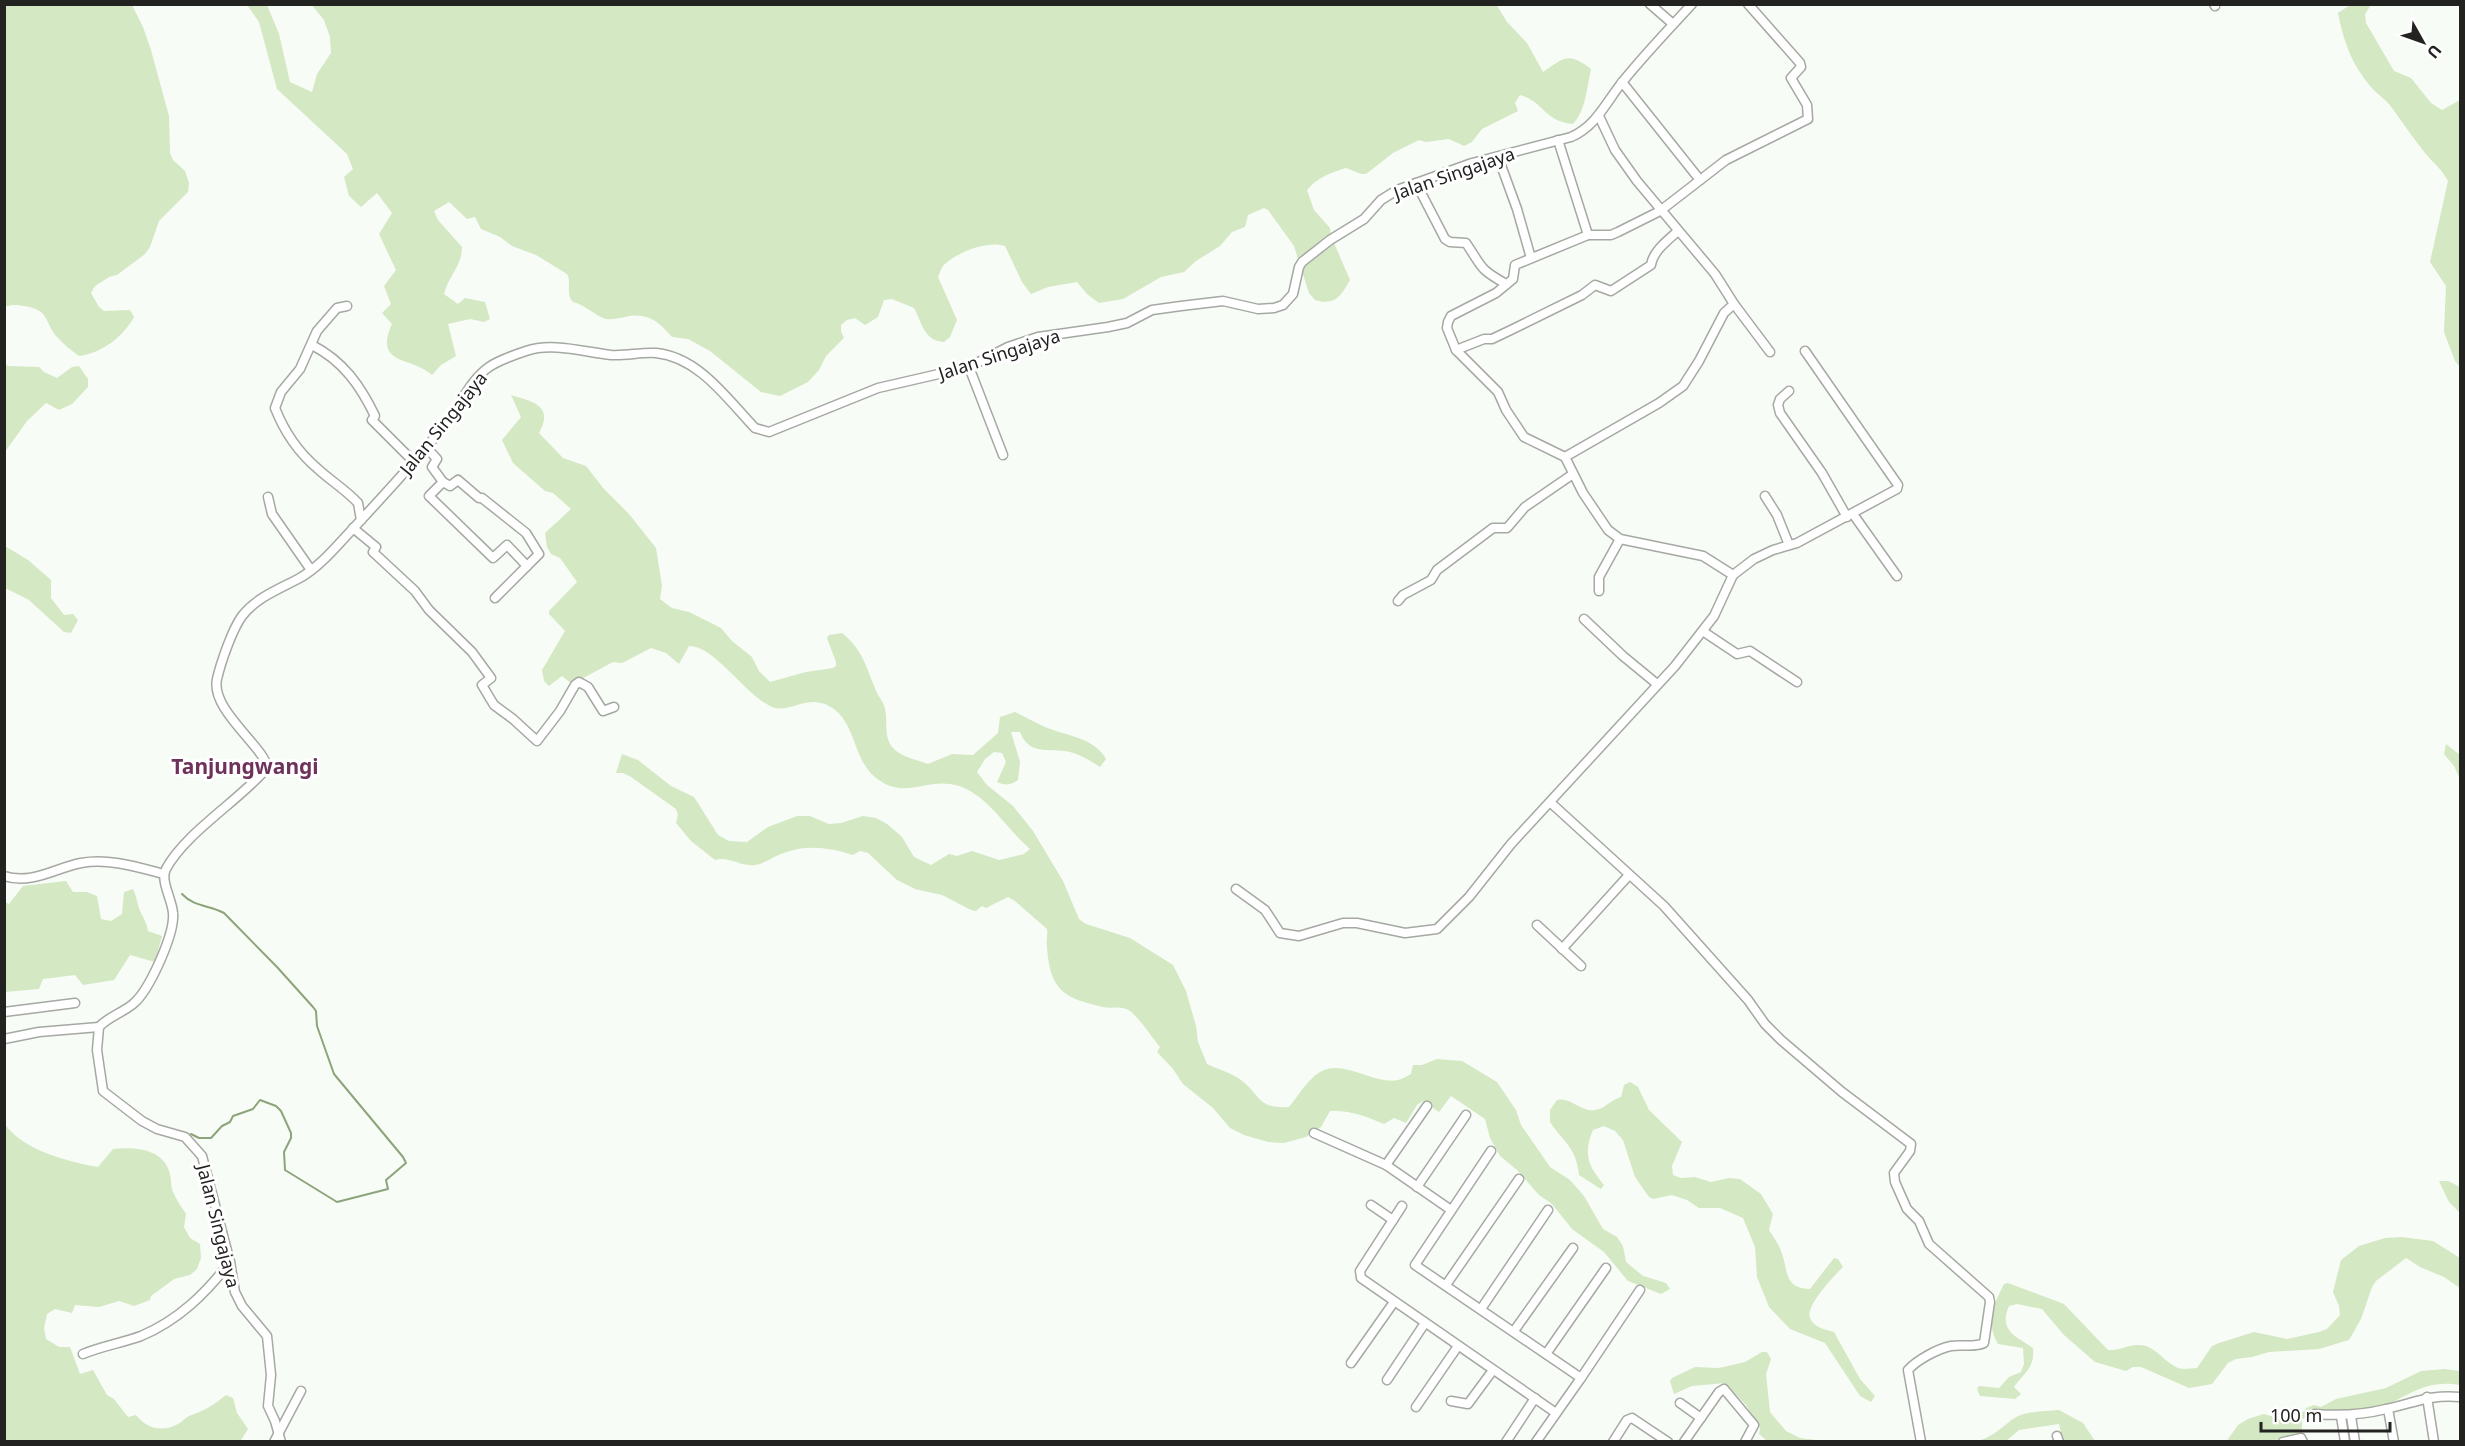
<svg xmlns="http://www.w3.org/2000/svg" width="2465" height="1446" viewBox="0 0 2465 1446" font-family="'Noto Sans',sans-serif">
<rect width="100%" height="100%" fill="#f8fcf6"/>
<g fill="#d3e8c3">
<path d="M 5,4 L 132,5 L 143,27 L 151,50 L 169,116 L 170,153 L 173,160 L 185,171 L 189,183 L 188,192 L 159,221 L 150,247 L 145,254 L 117,275 L 109,277 L 95,286 L 91,293 L 99,307 L 104,311 L 130,310 L 134,317 C 123,337 102,353 79,356 C 71,350 63,344 57,337 C 43,320 50,310 24,306 C 16,305 12,304 5,307 Z"/>
<path d="M 311,4 L 1496,4 L 1507,22 L 1527,43 L 1543,72 C 1565,57 1568,52 1591,69 C 1587,87 1586,110 1573,124 C 1545,122 1543,101 1520,95 L 1515,103 L 1518,111 L 1482,129 L 1472,142 L 1464,146 L 1449,139 L 1426,142 L 1419,140 L 1393,153 L 1366,174 L 1361,174 L 1346,168 C 1330,173 1318,177 1307,190 L 1314,210 L 1330,228 L 1331,236 L 1350,280 C 1341,296 1335,306 1315,300 L 1309,293 L 1294,246 L 1268,210 L 1264,208 L 1248,215 L 1245,227 L 1232,232 L 1220,246 L 1196,261 L 1184,272 L 1161,277 L 1123,299 L 1099,303 L 1087,294 L 1077,282 L 1048,287 L 1031,294 L 1022,282 L 1005,246 C 988,240 958,252 945,264 C 941,267 940,273 938,277 L 957,320 L 950,337 L 944,342 C 924,341 922,323 914,308 L 892,299 L 884,300 L 878,317 L 865,325 L 855,318 L 847,320 L 841,325 L 841,331 L 844,338 L 826,356 L 819,370 L 808,382 L 780,396 L 761,392 L 710,351 L 688,339 L 672,337 C 658,321 647,312 625,317 C 618,318 612,320 606,319 C 595,316 586,305 573,302 C 565,294 572,282 567,274 L 536,255 L 512,246 L 500,237 L 481,229 L 475,217 L 467,219 L 449,202 L 434,211 L 438,220 L 462,247 C 462,266 448,277 444,294 L 458,304 L 465,298 L 485,302 L 490,319 L 484,322 L 470,319 L 448,324 L 456,356 L 441,365 L 432,375 C 412,356 373,366 392,324 L 382,313 L 391,304 L 384,286 L 396,270 L 379,234 L 392,213 L 377,193 L 361,207 L 349,196 L 344,177 L 353,169 L 347,154 L 277,89 L 259,22 L 247,5 L 267,5 L 279,34 L 290,82 L 312,92 L 317,74 L 331,53 L 330,37 L 324,20 Z"/>
<path d="M 2350,5 L 2371,5 L 2365,14 L 2366,23 L 2394,71 L 2411,78 L 2431,103 L 2442,110 L 2460,100 L 2460,367 L 2455,361 L 2444,332 L 2446,286 L 2430,262 L 2448,181 C 2441,168 2434,164 2425,153 C 2413,138 2403,123 2392,108 C 2387,100 2378,95 2372,88 C 2352,65 2344,43 2338,13 Z"/>
<polygon points="5,364 8,366 39,367 44,372 57,378 72,367 79,366 88,379 88,387 72,404 59,410 46,403 27,421 5,452"/>
<path d="M 511,395 C 534,402 554,406 539,433 L 563,458 L 586,466 L 604,489 L 629,514 L 656,548 L 662,586 L 660,599 L 672,608 L 689,612 L 721,628 L 732,641 L 752,657 L 759,671 L 770,682 L 806,672 L 833,668 L 836,666 L 836,662 L 827,638 L 829,635 L 842,633 C 862,649 866,666 875,688 C 877,696 884,701 885,709 C 888,722 883,738 894,749 C 902,757 917,760 928,764 L 952,754 L 973,755 L 998,733 L 1000,717 L 1015,712 C 1025,717 1034,722 1045,727 C 1066,736 1094,737 1106,759 L 1100,767 C 1089,760 1078,753 1065,751 C 1046,749 1028,754 1020,732 L 1011,732 L 1020,762 L 1018,780 C 1011,785 1005,786 997,782 L 1006,762 L 1002,753 L 994,752 L 985,759 L 977,772 L 987,785 L 1013,806 L 1033,831 L 1063,881 L 1079,919 L 1086,924 L 1130,938 L 1173,965 L 1186,991 L 1196,1026 L 1198,1042 L 1207,1064 C 1217,1069 1229,1072 1238,1078 C 1261,1093 1255,1109 1289,1107 C 1298,1096 1308,1079 1320,1072 C 1342,1058 1374,1085 1398,1080 C 1402,1079 1407,1076 1411,1074 L 1413,1065 L 1422,1065 L 1437,1059 L 1462,1061 L 1497,1082 L 1516,1110 L 1521,1125 L 1550,1167 L 1570,1180 L 1584,1196 L 1603,1229 L 1617,1237 L 1623,1246 L 1626,1262 L 1643,1276 L 1666,1283 L 1670,1289 L 1661,1294 L 1628,1281 L 1604,1252 L 1572,1229 L 1552,1204 L 1539,1195 L 1517,1170 L 1500,1156 L 1490,1138 L 1485,1119 L 1451,1096 L 1439,1112 L 1423,1101 L 1417,1105 L 1406,1123 L 1394,1118 L 1384,1124 C 1366,1116 1350,1110 1330,1111 L 1321,1127 L 1306,1137 L 1284,1143 L 1268,1142 L 1244,1135 L 1230,1128 L 1213,1108 L 1183,1084 L 1173,1069 L 1157,1052 L 1160,1047 C 1150,1035 1141,1020 1130,1011 C 1122,1005 1112,1009 1103,1007 C 1063,998 1050,990 1047,947 C 1046,941 1048,935 1047,929 L 1015,901 L 1008,897 L 986,908 L 982,906 L 976,911 L 971,910 L 942,895 L 915,889 L 897,880 L 868,853 L 860,851 L 853,855 C 829,847 804,844 781,854 C 772,857 764,864 755,865 C 740,867 729,856 715,860 L 691,841 L 676,823 L 678,815 L 676,809 L 631,777 L 623,773 L 616,773 L 622,754 L 638,760 L 671,786 L 694,797 L 718,835 L 729,841 L 747,842 L 768,827 L 797,816 L 810,816 L 829,824 L 841,823 L 863,816 L 876,818 L 887,824 L 902,837 L 914,857 L 931,865 L 949,854 L 957,856 L 972,851 L 999,860 L 1024,854 L 1030,849 C 1005,828 985,789 950,784 C 922,780 903,800 875,777 C 852,758 856,720 829,706 C 807,694 789,714 772,707 C 745,695 714,645 689,646 L 679,664 L 666,653 L 651,648 L 622,663 L 613,662 L 572,684 L 562,676 L 549,686 L 544,681 L 542,670 L 565,631 L 549,614 L 549,611 L 577,582 L 560,558 L 551,554 L 547,547 L 545,533 L 571,509 L 553,493 L 545,491 L 513,463 L 502,440 L 521,417 Z"/>
<polygon points="5,546 28,560 51,580 51,598 64,615 73,614 78,620 71,633 64,632 29,600 5,588"/>
<polygon points="2446,744 2460,755 2460,779 2454,766 2444,754"/>
<path d="M 66,881 L 73,892 L 87,892 L 97,896 L 101,919 L 111,921 L 122,914 L 124,892 L 133,889 C 137,897 137,905 141,913 C 144,919 147,924 148,931 L 162,936 L 155,962 L 130,955 L 114,980 L 83,985 L 75,975 L 43,979 L 39,989 L 5,992 L 5,902 L 9,904 L 23,886 Z"/>
<path d="M 1630,1082 L 1638,1087 L 1649,1110 L 1682,1142 L 1672,1166 L 1673,1175 L 1681,1178 L 1695,1177 L 1711,1182 L 1729,1178 L 1740,1179 L 1761,1194 L 1773,1214 L 1769,1230 C 1773,1237 1779,1244 1781,1251 C 1789,1271 1783,1288 1810,1289 L 1834,1258 L 1838,1259 L 1843,1267 C 1834,1276 1805,1306 1810,1318 C 1814,1328 1825,1329 1834,1332 L 1860,1379 L 1875,1396 L 1871,1402 L 1860,1396 L 1825,1343 L 1790,1329 L 1769,1307 L 1757,1277 L 1755,1247 L 1743,1218 L 1720,1208 L 1699,1208 L 1687,1200 L 1672,1195 L 1653,1199 L 1649,1197 L 1635,1177 L 1623,1140 L 1615,1131 L 1604,1126 L 1593,1130 C 1583,1154 1588,1166 1604,1185 L 1601,1189 L 1579,1175 C 1576,1147 1565,1144 1550,1122 L 1550,1110 L 1557,1100 C 1572,1097 1581,1113 1595,1110 C 1605,1109 1610,1100 1621,1097 L 1624,1085 Z"/>
<path d="M 5,1124 C 22,1150 69,1162 98,1167 L 113,1149 C 132,1147 162,1148 169,1171 C 172,1179 170,1187 174,1194 C 177,1201 182,1208 186,1214 L 184,1227 L 190,1238 L 200,1244 L 201,1258 L 197,1269 L 190,1275 L 174,1279 L 151,1296 L 150,1300 L 134,1306 L 119,1301 L 99,1307 L 75,1305 L 72,1313 L 55,1309 L 47,1314 L 44,1328 L 46,1339 L 59,1347 L 70,1347 L 80,1374 L 93,1370 L 107,1395 L 114,1399 L 128,1417 L 136,1415 C 146,1428 162,1433 178,1424 C 182,1422 185,1418 189,1416 C 204,1411 214,1405 226,1395 L 233,1398 L 237,1413 L 248,1429 L 241,1440 L 230,1442 L 5,1441 Z"/>
<polygon points="2439,1181 2448,1181 2460,1187 2460,1213 2449,1202"/>
<path d="M 2402,1237 L 2433,1241 L 2460,1258 L 2460,1288 L 2444,1277 L 2420,1267 L 2406,1258 L 2376,1281 L 2372,1287 L 2361,1319 L 2349,1340 L 2319,1349 L 2269,1352 L 2252,1357 L 2236,1359 L 2228,1363 L 2212,1384 L 2189,1388 L 2141,1367 L 2133,1367 L 2126,1371 L 2095,1362 L 2064,1335 L 2042,1309 L 2017,1304 L 2009,1306 C 1998,1331 2017,1337 2033,1348 C 2035,1368 2024,1373 2014,1387 L 2021,1394 L 2015,1399 L 1980,1396 L 1977,1389 L 1979,1386 L 1999,1388 L 2009,1377 L 2021,1372 L 2024,1364 L 2023,1348 L 1998,1344 C 1985,1323 1994,1304 2004,1284 L 2008,1283 L 2064,1304 L 2108,1350 C 2122,1351 2131,1342 2146,1346 C 2158,1350 2166,1363 2178,1368 C 2183,1370 2192,1368 2197,1368 L 2212,1346 L 2219,1343 L 2254,1332 L 2287,1339 L 2319,1332 L 2327,1329 L 2340,1315 L 2339,1306 L 2333,1292 L 2341,1260 L 2359,1246 L 2385,1238 Z"/>
<polygon points="1762,1352 1767,1352 1771,1359 1766,1374 1770,1412 1786,1431 1800,1438 1824,1441 1767,1441 1759,1434 1760,1428 1746,1405 1725,1383 1692,1386 1674,1394 1670,1381 1672,1378 1695,1367 1719,1368 1745,1362"/>
<path d="M 2445,1369 L 2460,1371 L 2460,1385 C 2422,1379 2408,1398 2374,1410 C 2369,1412 2363,1416 2357,1416 C 2337,1418 2322,1410 2302,1419 L 2302,1436 L 2268,1441 L 2226,1442 L 2238,1425 L 2248,1419 L 2264,1414 L 2280,1419 L 2298,1418 L 2306,1408 L 2314,1405 L 2321,1407 L 2336,1399 L 2386,1388 L 2421,1371 Z"/>
<path d="M 2059,1410 L 2083,1423 L 2095,1441 L 2063,1441 L 2059,1424 L 2019,1430 L 2006,1441 L 1977,1441 C 1990,1438 1999,1430 2009,1422 C 2023,1410 2042,1412 2059,1410 Z"/>
</g>
<g fill="none" stroke-linecap="round" stroke-linejoin="round">
<path stroke="#8da47a" stroke-width="2" d="M 182,894 C 194,907 209,905 224,913 L 277,967 L 313,1007 L 316,1011 L 317,1026 L 334,1074 L 403,1157 L 406,1163 L 386,1180 L 388,1189 L 337,1202 L 285,1170 L 284,1152 L 291,1138 L 291,1133 L 281,1111 L 276,1106 L 260,1100 L 253,1109 L 233,1116 L 230,1122 L 222,1126 L 211,1138 L 199,1138 L 191,1134"/>
<defs>
<g id="minor">
<polyline points="1650,4 1673,24"/>
<polyline points="2214,4 2215,6"/>
<polyline points="1622,82 1700,180"/>
<polyline points="1599,116 1615,150 1637,181 1715,274 1734,304 1770,352"/>
<polyline points="1558,140 1588,235"/>
<polyline points="1498,157 1517,209 1531,258"/>
<path d="M 1416,183 L 1445,239 L 1450,242 L 1466,243 C 1483,268 1478,268 1506,284"/>
<path d="M 347,306 L 337,308 L 317,331 L 300,369 L 281,392 L 275,408 C 284,431 299,453 318,469 C 331,481 346,490 358,503 L 361,520"/>
<path d="M 312,345 C 343,361 360,385 375,416 L 372,420 L 413,461"/>
<path d="M 1456,350 L 1484,339 L 1492,339 L 1513,329 L 1582,295 L 1595,285 L 1611,291 L 1651,265 C 1653,251 1668,240 1678,231"/>
<polyline points="969,367 1003,455"/>
<polyline points="1789,391 1780,399 1778,405 1780,413 1822,473 1847,517"/>
<polyline points="426,447 437,459 432,467 443,482 450,486 458,480 479,498 482,498 526,533 539,554 495,598"/>
<polyline points="1565,457 1659,403 1683,386 1699,361 1724,313 1734,304"/>
<polyline points="443,482 429,496 493,558 507,545 527,566"/>
<polyline points="1765,496 1777,515 1789,545"/>
<polyline points="268,497 272,514 311,570"/>
<polyline points="1853,514 1897,576"/>
<polyline points="353,528 376,547 373,552 415,591 429,610 472,652 491,678 482,685 494,705 513,719 537,741 560,711 575,685 579,682 588,687 603,711 614,707"/>
<polyline points="1733,575 1703,556 1620,539 1608,530 1583,493 1565,457 1524,437 1506,410 1498,392 1456,350 1447,328 1448,322 1451,316 1496,293 1513,279 1515,265 1588,235 1611,235 1618,232 1660,211 1726,160 1808,119 1807,105 1791,78 1801,67 1800,63 1748,4"/>
<polyline points="1599,591 1599,577 1620,539"/>
<polyline points="1398,601 1403,595 1431,580 1437,570 1493,528 1507,528 1525,507 1573,474"/>
<polyline points="1584,619 1623,656 1657,684"/>
<polyline points="1704,632 1737,654 1750,651 1797,682"/>
<path d="M 1551,803 L 1664,906 L 1748,1000 L 1765,1024 L 1781,1040 L 1842,1092 L 1911,1144 L 1910,1151 L 1894,1173 L 1895,1182 L 1907,1209 L 1919,1221 L 1929,1244 L 1989,1297 L 1990,1302 L 1984,1343 C 1974,1348 1962,1344 1951,1346 C 1937,1349 1917,1360 1908,1370 L 1921,1442"/>
<path d="M 4,876 C 32,885 55,868 81,863 C 109,858 137,867 164,874"/>
<polyline points="1236,889 1265,910 1280,933 1299,936 1343,923 1357,923 1405,933 1437,929 1469,897 1511,844 1675,666 1714,616 1733,575 1754,559 1773,550 1797,543 1897,489 1898,485 1805,351"/>
<polyline points="1537,925 1581,966"/>
<polyline points="1562,949 1629,875"/>
<polyline points="4,1012 75,1003"/>
<polyline points="4,1039 39,1032 99,1027"/>
<polyline points="1427,1106 1386,1165 1451,1210"/>
<polyline points="1314,1133 1386,1165"/>
<polyline points="1491,1151 1415,1265 1581,1378 1536,1442"/>
<polyline points="1417,1187 1466,1115"/>
<polyline points="1371,1205 1393,1220"/>
<polyline points="1402,1206 1360,1271 1361,1278 1556,1413"/>
<polyline points="1446,1285 1519,1179"/>
<polyline points="1481,1309 1548,1210"/>
<polyline points="1514,1331 1573,1248"/>
<path d="M 83,1354 C 102,1346 122,1343 141,1336 C 179,1320 206,1293 230,1262"/>
<polyline points="1546,1354 1606,1268"/>
<polyline points="1351,1363 1394,1302"/>
<polyline points="1581,1378 1640,1290"/>
<polyline points="1387,1380 1425,1323"/>
<polyline points="2427,1397 2434,1442"/>
<polyline points="1451,1401 1468,1404 1493,1370"/>
<polyline points="1680,1403 1701,1418"/>
<polyline points="1416,1407 1458,1346"/>
<polyline points="2388,1409 2394,1442"/>
<path d="M 2315,1414 C 2340,1416 2362,1415 2386,1409 C 2414,1403 2430,1394 2460,1397"/>
<polyline points="2341,1416 2345,1442"/>
<polyline points="2351,1416 2355,1442"/>
<polyline points="2057,1436 2059,1442"/>
<polyline points="274,1442 301,1391"/>
<path d="M 281,1442 L 275,1421 L 268,1406 L 271,1375 L 267,1336 L 242,1306 L 235,1292 L 230,1262 L 202,1156 L 185,1137 L 157,1129 L 142,1121 L 103,1091 L 97,1050 L 99,1027 C 108,1017 122,1013 133,1004 C 149,991 175,934 173,913 C 172,899 160,881 166,869 C 185,833 240,800 267,768 C 266,748 210,710 217,679 C 221,662 232,630 242,616 C 256,598 279,589 298,579 C 313,571 325,559 336,547 C 373,507 411,467 445,425 C 459,407 470,380 489,367 C 499,360 514,355 526,351 C 552,342 584,352 611,355 C 626,356 641,352 656,353 C 699,357 728,400 755,428 L 769,432 L 878,388 L 969,367 L 1008,347 L 1038,337 L 1108,327 L 1127,323 L 1152,310 L 1181,306 L 1223,301 L 1258,309 L 1274,308 L 1283,305 L 1293,294 L 1299,267 L 1302,262 L 1330,240 L 1364,219 L 1381,200 L 1397,190 L 1472,163 L 1571,137 C 1597,126 1607,100 1624,80 C 1645,54 1669,29 1692,4"/>
<polyline points="1506,1442 1535,1398"/>
<polyline points="1613,1442 1627,1420 1632,1418 1668,1442"/>
<polyline points="1684,1442 1719,1392 1724,1389 1754,1425 1745,1442"/>
<polyline points="2283,1442 2301,1438 2303,1442"/>
</g>
</defs>
<use href="#minor" stroke="#a5a8a3" stroke-width="11"/>
<use href="#minor" stroke="#fff" stroke-width="8"/>
</g>
<g text-anchor="middle" dominant-baseline="central" stroke-width="6" stroke-linejoin="round" paint-order="stroke">
<g font-size="18" fill="#222321" stroke="#fff">
<text transform="translate(1454 173) rotate(-19)">Jalan Singajaya</text>
<text transform="translate(999 354) rotate(-18)">Jalan Singajaya</text>
<text transform="translate(443 423) rotate(-51)">Jalan Singajaya</text>
<text transform="translate(219 1226) rotate(76)">Jalan Singajaya</text>
</g>
<g font-size="21" font-weight="bold" fill="#6f335b" stroke="#fff">
<text x="245" y="766">Tanjungwangi</text>
</g>
</g>
<rect width="2465" height="1446" fill="none" stroke="#222321" stroke-width="12"/>
<g transform="translate(2423 42) rotate(130)" stroke="#ffffff" stroke-width="4.5" paint-order="stroke">
<path d="M0-4.5L10 22L0 15L-10 22Z" fill="#222321"/>
<text y="-9" font-size="16" font-weight="bold" text-anchor="middle" fill="#222321">U</text>
</g>
<path d="M2261 1422v9h129v-9" fill="none" stroke="#222321" stroke-width="3"/>
<text x="2270" y="1422" font-size="18" fill="#222321" stroke="#ffffff" stroke-width="4.5" paint-order="stroke">100 m</text>
</svg>
